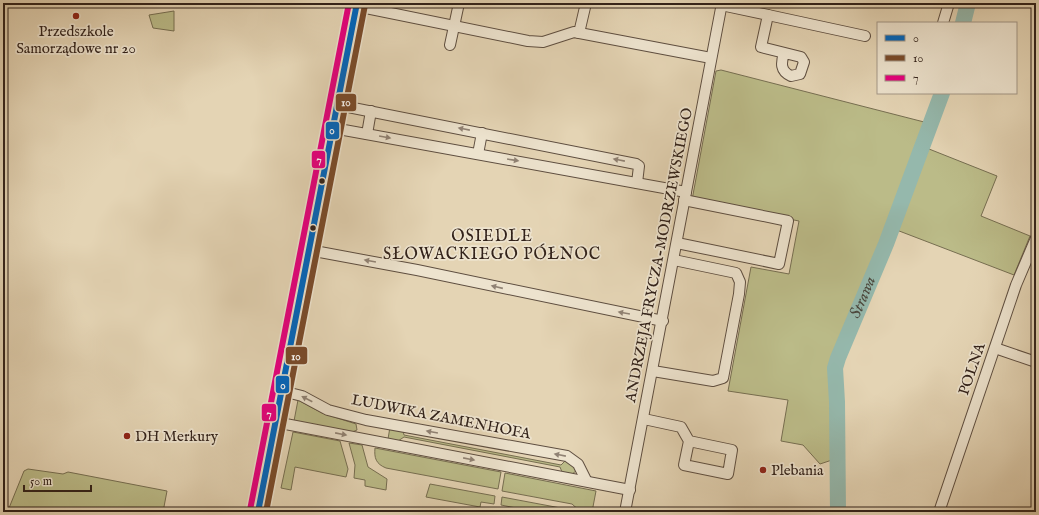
<svg xmlns="http://www.w3.org/2000/svg" width="1039" height="515" viewBox="0 0 1039 515" font-family="'IM FELL English',serif">
<rect width="100%" height="100%" fill="#e4d4b4"/>
<filter id="stains"><feTurbulence type="fractalNoise" baseFrequency=".005" numOctaves="4"/><feColorMatrix values="0 0 0 0 .2 0 0 0 0 .09 0 0 0 0 .02 0 0 0 .5 -.17"/></filter>
<radialGradient id="worn" r=".72"><stop offset=".6" stop-color="#630" stop-opacity="0"/><stop offset="1" stop-color="#630" stop-opacity=".3"/></radialGradient>
<g fill="#bb8" stroke="#766e51">
<polygon points="174,11 174,31 153,28 149,15"/>
<polygon points="721,70 928,123 837,350 833,367 835,459 820,464 803,445 781,441 788,400 728,391 751,267 789,274 799,221 692,200 716,71"/>
<polygon points="924,147 997,176 981,216 1030,236 1014,275 894,229"/>
<polygon points="298,400 322,413 356,424 357,430 352,432 294,421"/>
<polygon points="390,427 403,431 404,435 561,465 565,461 570,460 576,471 572,474 562,472 560,467 404,437 398,441 388,439"/>
<polygon points="293,432 340,441 348,469 346,477 295,467 291,490 281,488"/>
<polygon points="349,443 362,445 368,467 387,479 386,490 365,486 365,480 354,478 355,465"/>
<path d="M 375,448 L 501,472 L 498,489 L 386,468 C 376,464 374,458 375,448 Z"/>
<polygon points="28,469 63,474 68,472 167,491 163,512 11,512 9,508 24,471"/>
<polygon points="505,473 596,491 592,512 581,512 572,504 502,491"/>
<polygon points="430,484 495,496 494,504 481,502 480,507 426,497"/>
<polygon points="502,497 566,509 571,512 536,512 501,505"/>
</g>
<g fill="none" stroke-linecap="round" stroke-linejoin="round">
<g stroke="#95b8ac" stroke-width="16">
<polyline points="963,23 968,3"/>
<path id="s1" d="M 838,512 L 837,402 L 835,368 L 838,358 L 886,244 L 942,93"/>
</g>
<defs>
<g id="street">
<path d="M 721,5 L 768,15 L 761,47 L 801,57 L 804,62 L 800,74 L 791,76 C 780,71 781,63 784,53"/>
<polyline points="356,6 528,41 543,42 574,32 711,58"/>
<polyline points="768,15 865,36"/>
<polyline points="943,23 949,3"/>
<polyline points="579,33 586,3"/>
<polyline points="450,45 459,3"/>
<polyline points="338,105 636,164 639,166 637,183"/>
<polyline points="333,128 686,192"/>
<polyline points="367,134 371,111"/>
<polyline points="478,154 482,133"/>
<polyline points="677,243 779,264 788,221 684,200"/>
<polyline points="309,250 417,270 663,321"/>
<polyline points="995,348 1036,362"/>
<polyline points="653,371 713,381 723,378 739,294 740,282 736,273 674,260"/>
<polyline points="282,391 302,396 328,410 366,420 567,456 578,464 586,480"/>
<polyline points="644,419 681,427 689,441 732,450 728,474 684,465 689,441"/>
<polyline points="275,422 630,490"/>
<polyline points="625,512 722,3"/>
<polyline points="939,512 1016,285 1036,238"/>
</g>
<polyline id="secondary" points="258,512 357,3"/>
</defs>
<use href="#street" stroke="#5e4e40" stroke-width="12"/>
<use href="#secondary" stroke="#32221a" stroke-width="16"/>
<use href="#street" stroke="#ede3ce" stroke-width="10"/>
<use href="#secondary" stroke="#ede3ce" stroke-width="14"/>
<defs>
<polyline id="bus-1" points="258,512 357,3"/>
<polyline id="bus-2" points="266,512 365,5"/>
<polyline id="bus-3" points="250,510 349,3"/>
</defs>
<use href="#bus-1" stroke="#ede3ce" stroke-width="9"/>
<use href="#bus-2" stroke="#ede3ce" stroke-width="9"/>
<use href="#bus-3" stroke="#ede3ce" stroke-width="9"/>
<use href="#bus-1" stroke="#0065bd" stroke-width="6"/>
<use href="#bus-2" stroke="#7a4b2a" stroke-width="6"/>
<use href="#bus-3" stroke="#e5007d" stroke-width="6"/>
</g>
<defs><path id="oneway-solid" d="M-6-.8H1V-3.2L6.5 0L1 3.2V.8H-6Z"/></defs>
<g fill="#908274">
<use href="#oneway-solid" transform="translate(464 129) rotate(-169)"/>
<use href="#oneway-solid" transform="translate(385 137) rotate(10)"/>
<use href="#oneway-solid" transform="translate(513 160) rotate(9)"/>
<use href="#oneway-solid" transform="translate(619 160) rotate(-169)"/>
<use href="#oneway-solid" transform="translate(370 261) rotate(-170)"/>
<use href="#oneway-solid" transform="translate(497 287) rotate(-167)"/>
<use href="#oneway-solid" transform="translate(624 313) rotate(-170)"/>
<use href="#oneway-solid" transform="translate(307 399) rotate(-153)"/>
<use href="#oneway-solid" transform="translate(432 432) rotate(-170)"/>
<use href="#oneway-solid" transform="translate(341 434) rotate(11)"/>
<use href="#oneway-solid" transform="translate(560 455) rotate(-169)"/>
<use href="#oneway-solid" transform="translate(469 459) rotate(11)"/>
</g>
<g fill="#8f2418" stroke="#ede3ce" stroke-width="1.5">
<circle cx="76" cy="16" r="4"/>
<circle cx="127" cy="436" r="4"/>
<circle cx="763" cy="470" r="4"/>
</g>
<g fill="#32221a" stroke="#ede3ce" stroke-width="1.5">
<circle cx="322" cy="181" r="3.5"/>
<circle cx="313" cy="228" r="3.5"/>
</g>
<g text-anchor="middle" dominant-baseline="central" stroke-width="3.5" stroke-linejoin="round" paint-order="stroke">
<g font-size="15" fill="#32221a" stroke="#ede3ce" text-anchor="start">
<text x="76" y="31" text-anchor="middle">Przedszkole<tspan x="76" dy="17">Samorządowe nr 20</tspan></text>
<text x="135" y="436">DH Merkury</text>
<text x="771" y="470">Plebania</text>
</g>
<g font-size="15" fill="#32221a" stroke="#ede3ce">
<text transform="translate(659 255) rotate(-79)">ANDRZEJA FRYCZA-MODRZEWSKIEGO</text>
<text transform="translate(972 369) rotate(-71)">POLNA</text>
<text transform="translate(441 417) rotate(11)">LUDWIKA ZAMENHOFA</text>
</g>
<g font-size="16" letter-spacing="1" fill="#32221a" stroke="#ede3ce">
<text x="492" y="237">OSIEDLE<tspan x="492" dy="18">SŁOWACKIEGO PÓŁNOC</tspan></text>
</g>
<g font-size="16" font-style="italic" fill="#4b483e" stroke="#ede3ce">
<text stroke="none"><textPath href="#s1" startOffset="220">Strawa</textPath></text>
</g>
</g>
<g stroke="#ede3ce" stroke-width="1.5">
<rect x="335" y="93" width="22" height="19" rx="4" fill="#7a4b2a"/>
<rect x="325" y="121" width="15" height="19" rx="4" fill="#0065bd"/>
<rect x="311" y="150" width="15" height="19" rx="4" fill="#e5007d"/>
<rect x="285" y="346" width="23" height="19" rx="4" fill="#7a4b2a"/>
<rect x="275" y="375" width="15" height="19" rx="4" fill="#0065bd"/>
<rect x="261" y="403" width="16" height="19" rx="4" fill="#e5007d"/>
</g>
<g font-size="11" text-anchor="middle" font-weight="bold" fill="#fff">
<text x="346" y="106">10</text>
<text x="332" y="134">0</text>
<text x="319" y="163">7</text>
<text x="296" y="360">10</text>
<text x="283" y="389">0</text>
<text x="269" y="417">7</text>
</g>
<rect width="1039" height="515" fill="none" stroke="#e4d4b4" stroke-width="16"/>
<rect x="4" y="4" width="1031" height="507" fill="none" stroke="#32221a" stroke-width="2"/>
<rect x="8" y="8" width="1023" height="499" fill="none" stroke="#32221a"/>
<rect x="877" y="22" width="140" height="72" fill="#ede3ce" stroke="#a29686"/>
<rect x="885" y="35" width="20" height="6" fill="#0065bd" stroke="#a29686"/>
<text x="913" y="42" font-size="12" fill="#32221a">0</text>
<rect x="885" y="55" width="20" height="6" fill="#7a4b2a" stroke="#a29686"/>
<text x="913" y="62" font-size="12" fill="#32221a">10</text>
<rect x="885" y="75" width="20" height="6" fill="#e5007d" stroke="#a29686"/>
<text x="913" y="82" font-size="12" fill="#32221a">7</text>
<path d="M24 485v6h67v-6" fill="none" stroke="#32221a" stroke-width="2"/>
<text x="30" y="485" font-size="12" fill="#32221a" stroke="#ede3ce" stroke-width="3" paint-order="stroke">50 m</text>
<rect width="100%" height="100%" filter="url(#stains)"/>
<rect width="100%" height="100%" fill="url(#worn)"/>
</svg>
